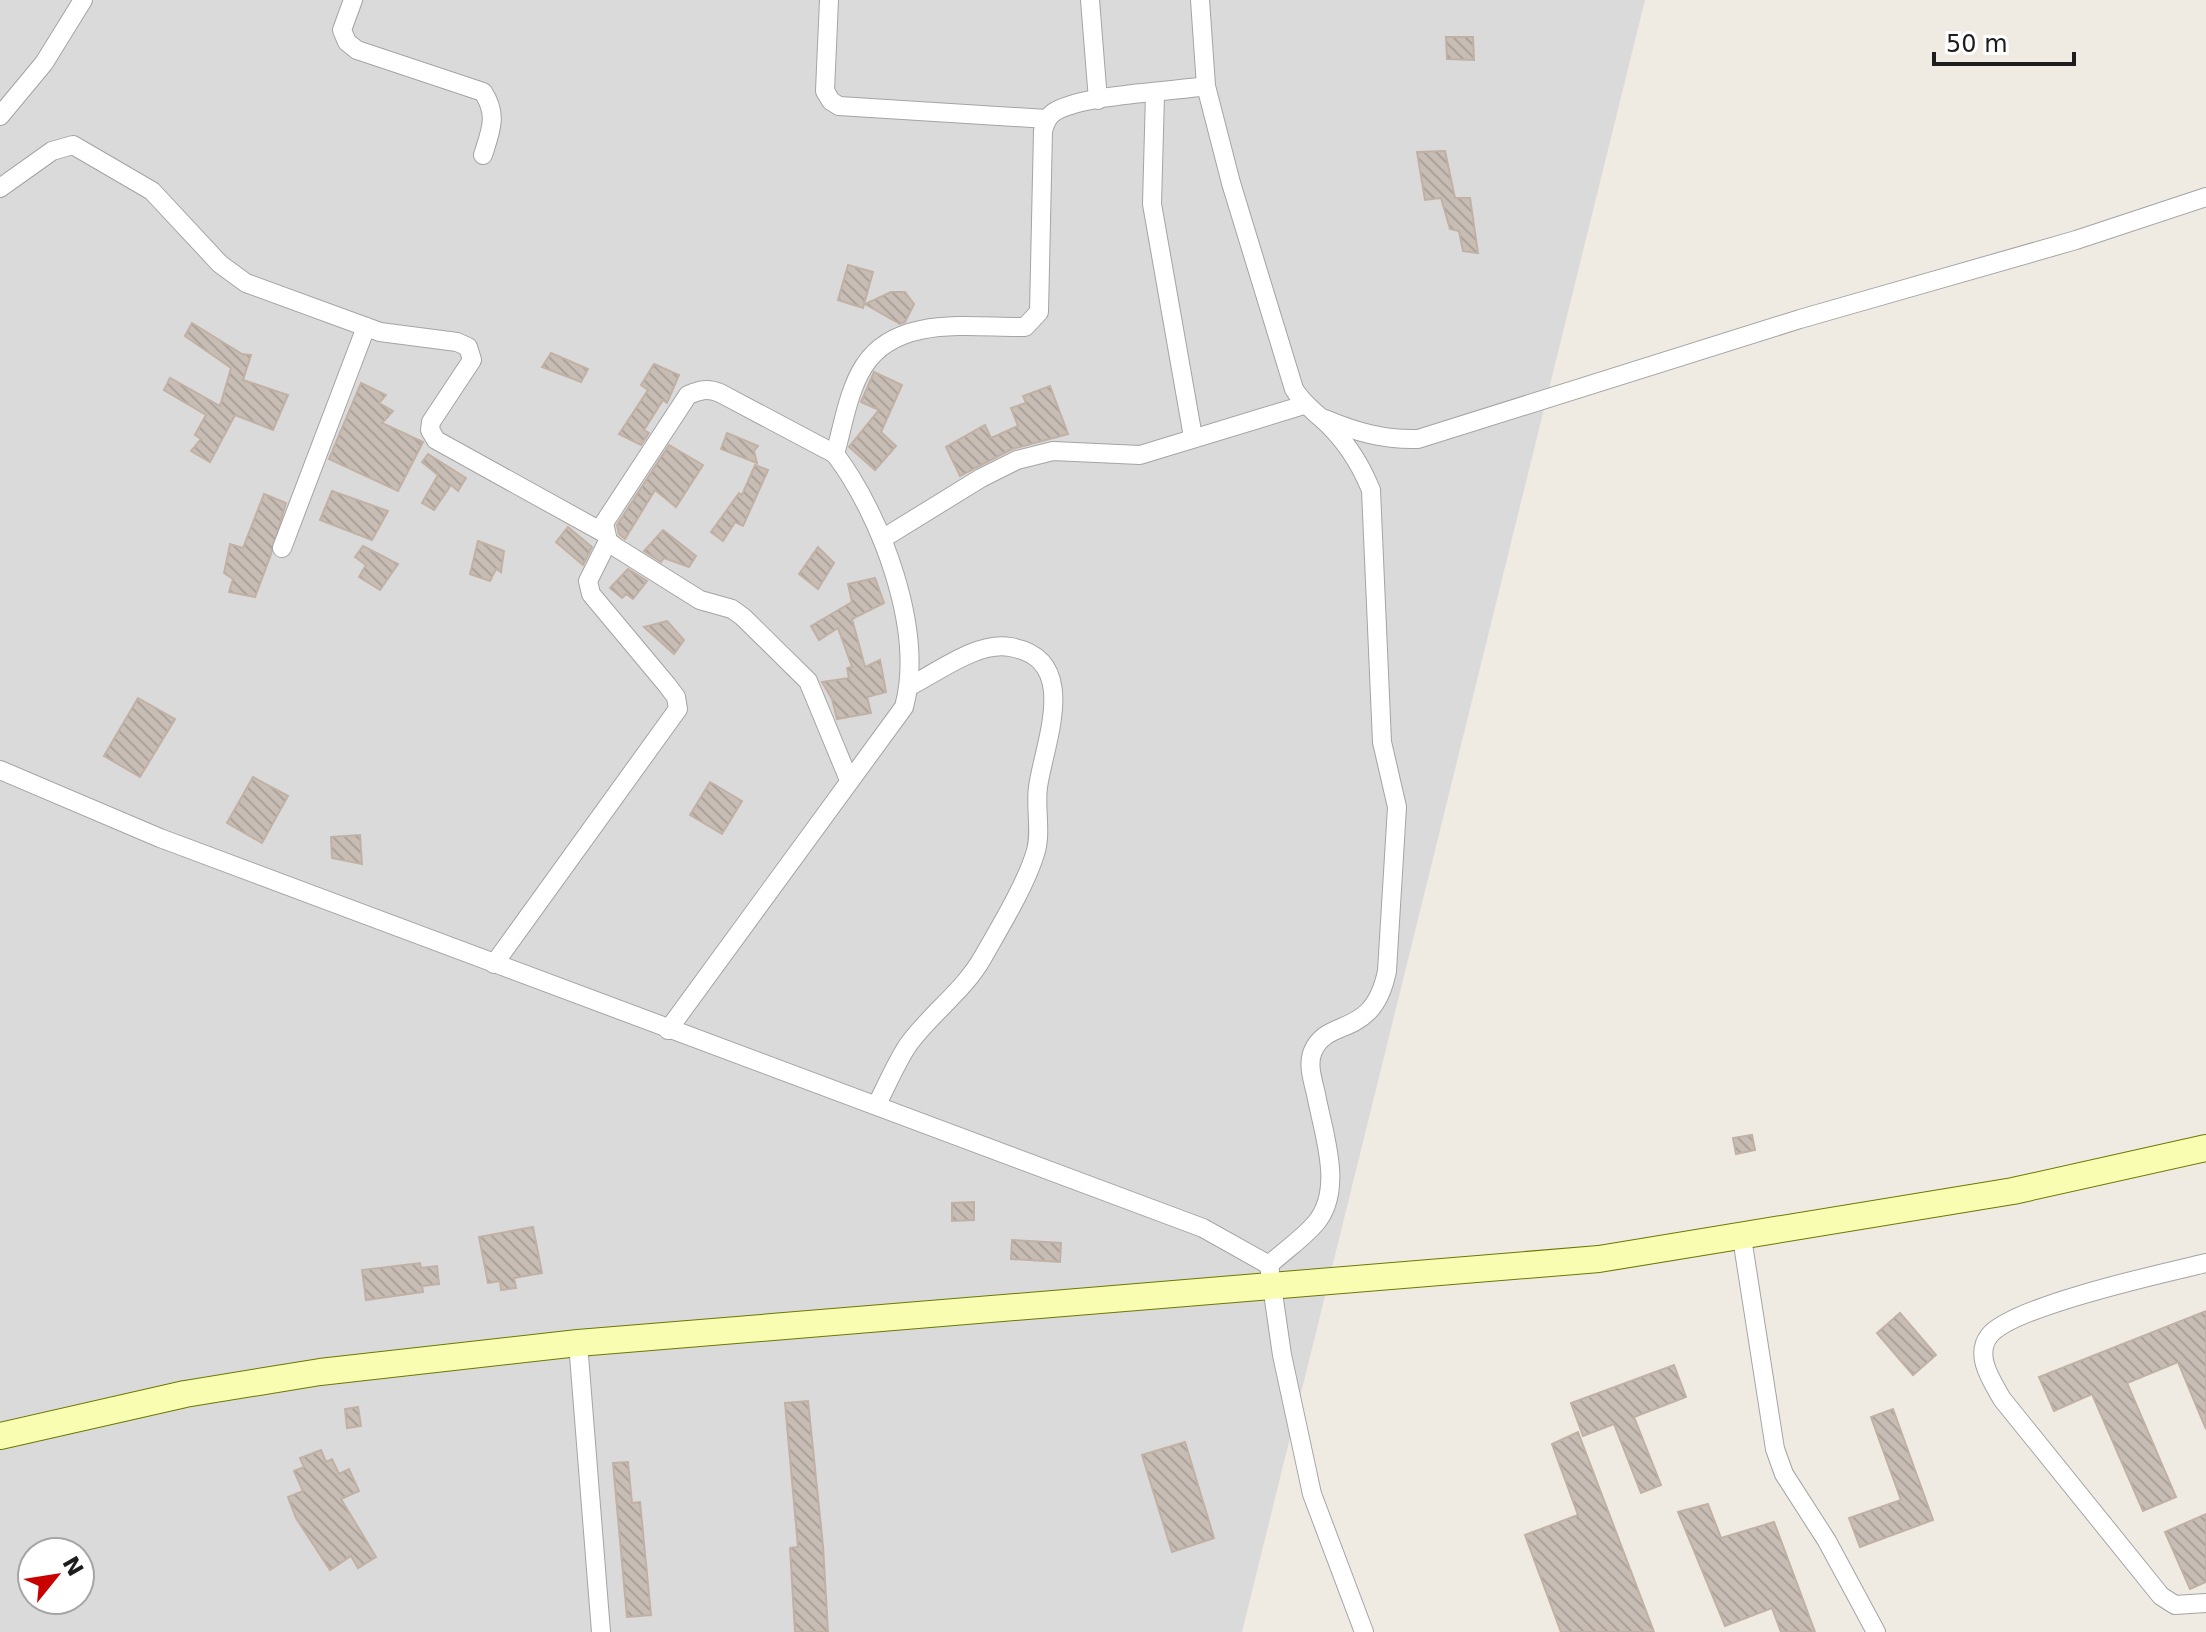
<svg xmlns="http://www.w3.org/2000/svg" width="2206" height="1632" viewBox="0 0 2206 1632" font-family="'DejaVu Sans',sans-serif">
<defs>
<pattern id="building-back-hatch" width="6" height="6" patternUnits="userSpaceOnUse" patternTransform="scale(2)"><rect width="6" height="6" fill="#c7bdb5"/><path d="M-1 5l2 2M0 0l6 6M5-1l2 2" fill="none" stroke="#aaa29b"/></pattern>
</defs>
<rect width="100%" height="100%" fill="#efebe2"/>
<path fill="#dbdada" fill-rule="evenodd" d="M 0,0 L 1645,0 L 1242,1632 L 0,1632 ZM 32,1552 L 80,1552 L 80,1600 L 32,1600 Z"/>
<g fill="url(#building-back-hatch)" stroke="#c1b1a4" stroke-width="2">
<polygon points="1446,37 1473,37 1474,60 1447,59"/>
<polygon points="1445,151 1455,198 1470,198 1478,253 1463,251 1459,231 1450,229 1441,198 1425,200 1417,152"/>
<polygon points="848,265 873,272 863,308 838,300"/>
<polygon points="891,292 905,292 914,304 905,322 900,324 865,304"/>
<polygon points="192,323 242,354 251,355 243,380 288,395 273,430 235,415 210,462 191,451 201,439 195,435 206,415 164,390 170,378 220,406 231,368 185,336"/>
<polygon points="551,353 588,369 581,382 542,367"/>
<polygon points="654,364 679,375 667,403 663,400 644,430 649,433 641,445 619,434 648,390 641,385"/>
<polygon points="874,372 902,385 881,432 896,446 875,470 849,447 879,410 861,402"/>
<polygon points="361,383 386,395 379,403 393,411 382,423 423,442 398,491 329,459"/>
<polygon points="1050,386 1068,434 1012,449 960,476 946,447 985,425 991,438 1018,426 1011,408 1026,403 1023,396"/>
<polygon points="727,433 758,446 754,451 757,463 721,449"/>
<polygon points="669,445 703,465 676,507 655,490 625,539 619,534 617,525"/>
<polygon points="428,454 466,478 458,491 451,485 434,510 422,503 438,475 422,462"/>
<polygon points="755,465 768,470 743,526 735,522 723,541 711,532 739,493 742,495"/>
<polygon points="332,491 388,511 372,540 320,520"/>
<polygon points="264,494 286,503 270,557 255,597 229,592 233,579 224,573 230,544 243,548"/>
<polygon points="568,527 592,547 583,565 556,542"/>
<polygon points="663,530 696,556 689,567 664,558 661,562 644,551"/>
<polygon points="478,541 504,551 501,572 496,569 490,581 470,574"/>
<polygon points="363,546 398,564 380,590 359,577 366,565 355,557"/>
<polygon points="818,547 834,563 818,589 799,574"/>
<polygon points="628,569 647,581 633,599 626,594 622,598 610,588"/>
<polygon points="875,578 884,603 852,619 865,667 880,660 886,692 867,697 871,713 837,719 832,699 822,682 849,678 847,668 852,667 838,628 819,640 811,626 852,602 848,584"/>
<polygon points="667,621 684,640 674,654 644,627"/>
<polygon points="138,698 175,719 140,777 104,756"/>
<polygon points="253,777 288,796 262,843 227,823"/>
<polygon points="710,782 742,801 722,834 690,815"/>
<polygon points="360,835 362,864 332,858 331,837"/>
<polygon points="1752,1135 1755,1150 1736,1154 1733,1138"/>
<polygon points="974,1202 974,1220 952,1221 952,1203"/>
<polygon points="533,1227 542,1273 514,1278 516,1288 501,1290 500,1281 488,1283 479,1237"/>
<polygon points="1012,1240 1061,1243 1060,1262 1011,1259"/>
<polygon points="420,1263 421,1268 437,1266 439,1284 422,1286 423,1292 366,1300 362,1270"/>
<polygon points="2206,1311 2206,1429 2178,1362 2127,1383 2176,1497 2143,1511 2092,1394 2054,1411 2039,1377"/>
<polygon points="1900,1313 1936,1355 1913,1375 1877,1333"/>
<polygon points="1674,1365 1686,1397 1634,1417 1661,1485 1641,1493 1614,1424 1583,1436 1571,1403"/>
<polygon points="808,1401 823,1546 828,1632 795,1632 790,1548 798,1547 785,1403"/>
<polygon points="358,1407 361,1426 347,1428 345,1409"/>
<polygon points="1893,1409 1933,1520 1860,1547 1849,1518 1901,1500 1871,1417"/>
<polygon points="1578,1432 1654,1632 1561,1632 1525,1535 1578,1515 1552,1444"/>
<polygon points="1185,1442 1214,1538 1172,1552 1142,1455"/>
<polygon points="321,1450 326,1462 332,1459 339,1474 349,1469 359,1491 341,1499 376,1557 358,1568 351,1556 330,1570 296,1518 288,1497 303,1491 294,1471 304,1467 300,1458"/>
<polygon points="628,1462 632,1503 640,1502 651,1615 627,1617 613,1463"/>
<polygon points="1708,1504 1721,1538 1774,1522 1815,1632 1781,1632 1772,1608 1725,1626 1678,1512"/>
<polygon points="2206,1514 2206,1582 2190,1589 2165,1532"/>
</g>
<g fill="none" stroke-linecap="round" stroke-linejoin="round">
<defs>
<g id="street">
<path d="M 353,0 L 342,30 L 347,42 L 357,50 L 483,92 C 498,115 491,130 483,155"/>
<polyline points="829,0 825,91 831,101 839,106 1047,119"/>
<polyline points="1090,0 1098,100"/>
<path d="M 1200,0 L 1206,86 L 1231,183 L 1294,389 C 1301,401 1309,407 1320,417 C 1342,436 1360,463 1371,490 L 1382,742 L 1397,807 L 1387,971 C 1373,1040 1328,1016 1313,1051 C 1307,1064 1313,1081 1316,1094 C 1323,1133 1345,1190 1315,1224 C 1302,1239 1284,1251 1269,1265 L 1282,1355 L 1312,1494 L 1364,1632"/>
<polyline points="1155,94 1152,204 1193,437"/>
<polyline points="0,116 44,63 83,0"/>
<polyline points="0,188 52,151 73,145 152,191 220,264 246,283 380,332 457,342 468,347 472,360 431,422 430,430 436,440 604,533"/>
<path d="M 1325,419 C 1356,432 1384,440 1418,439 L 1800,319 L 2076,240 L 2206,197"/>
<path d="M 835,454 L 720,393 C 707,388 700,390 688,395 L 604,523 L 608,541 L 617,548 L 700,600 L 732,609 L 743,617 L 808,681 L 849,780"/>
<polyline points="882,539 981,478 1017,460 1053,451 1140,455 1304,405"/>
<polyline points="282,548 366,327"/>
<polyline points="0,770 160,838 1203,1228 1269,1265"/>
<polyline points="494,964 678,709 676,697 667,685 591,594 588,581 608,541"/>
<path d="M 668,1030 L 904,707 C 925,630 881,515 835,454 C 843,426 848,391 864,366 C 897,314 973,328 1025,327 L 1039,312 L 1043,131 C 1045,123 1048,115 1056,111 C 1088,94 1168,92 1206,86"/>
<path d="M 877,1104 C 887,1085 896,1063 908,1045 C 931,1013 964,991 983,957 C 1000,927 1025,886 1035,854 C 1042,834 1035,808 1038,787 C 1044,743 1082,659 1010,647 C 978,641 938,672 910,686"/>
<polyline points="1742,1238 1775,1449 1784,1474 1827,1541 1876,1632"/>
<path d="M 2206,1263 C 2164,1273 2012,1306 1989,1336 C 1974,1356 1992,1381 2002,1399 L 2161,1596 L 2175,1605 L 2206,1603"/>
<polyline points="578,1343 601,1632"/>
</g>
<polyline id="secondary" points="0,1436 185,1394 320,1372 578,1343 1599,1259 2013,1191 2206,1148"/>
</defs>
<use href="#street" stroke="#a4a4a4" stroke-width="20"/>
<use href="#secondary" stroke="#6b7800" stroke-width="28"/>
<use href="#street" stroke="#fff" stroke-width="18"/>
<use href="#secondary" stroke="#f9fdb2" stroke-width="26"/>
</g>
<g transform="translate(56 1576) rotate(60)"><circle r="38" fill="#ffffff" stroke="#a5a5a5" stroke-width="2"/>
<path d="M0-6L14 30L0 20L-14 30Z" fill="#ca0000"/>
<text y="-12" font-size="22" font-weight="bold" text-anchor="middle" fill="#1d1d1d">N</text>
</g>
<path d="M1934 52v12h140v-12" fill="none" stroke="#1d1d1d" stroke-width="4"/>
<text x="1946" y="52" font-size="24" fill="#1d1d1d" stroke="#ffffff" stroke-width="6" paint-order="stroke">50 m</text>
</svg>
